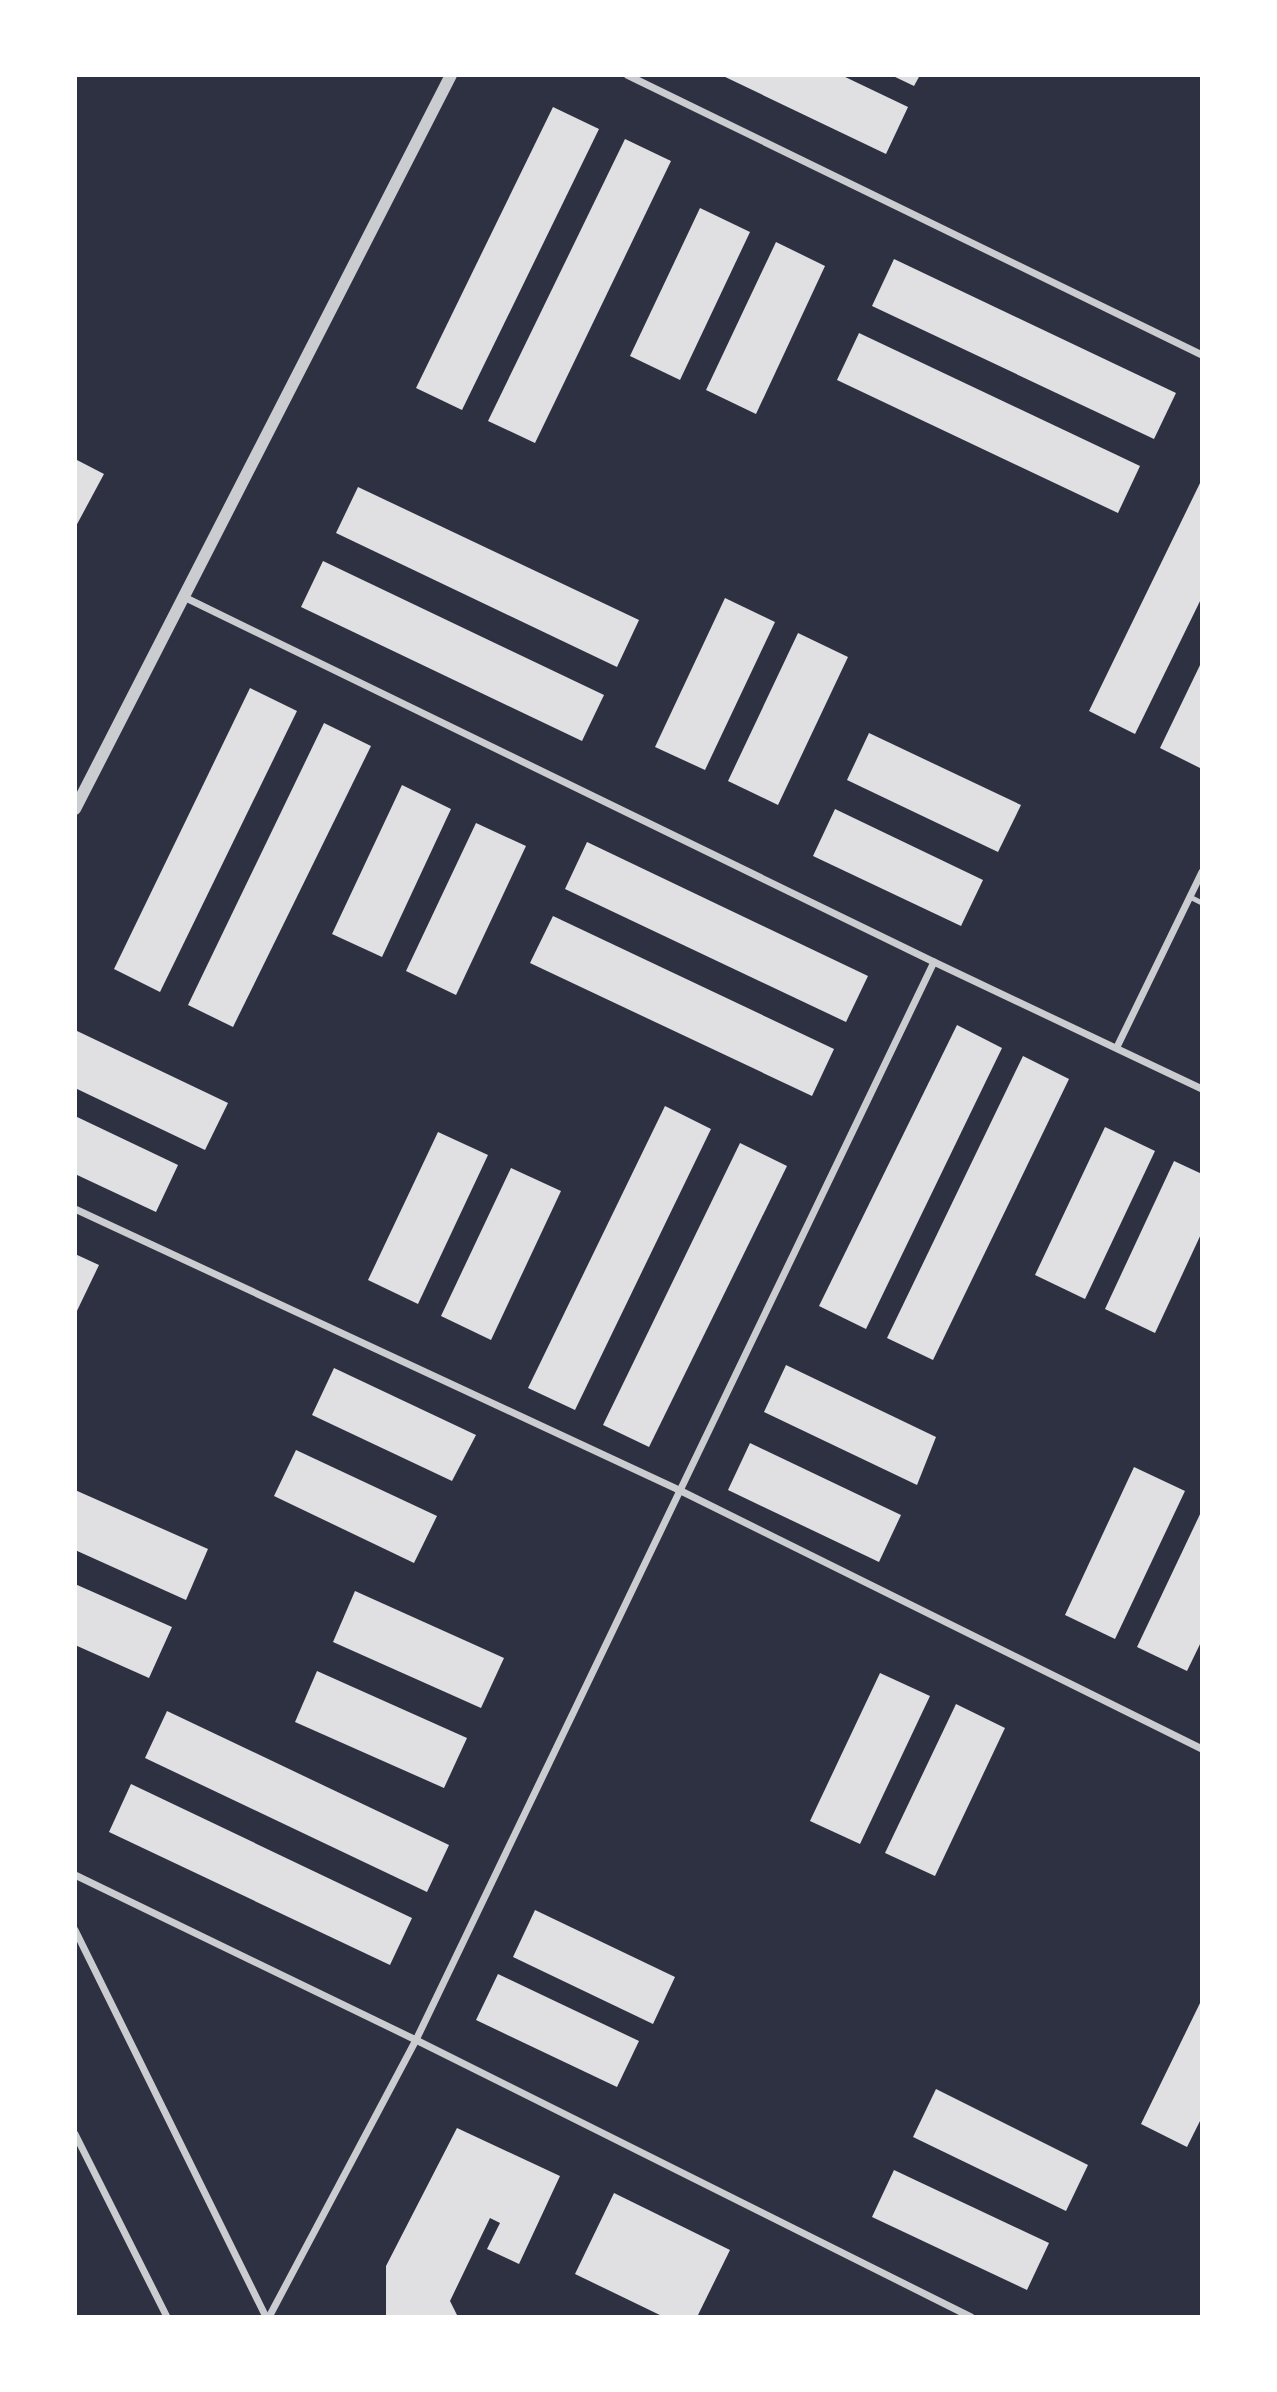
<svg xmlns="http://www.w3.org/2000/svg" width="1277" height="2392" viewBox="0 0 1277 2392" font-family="Lato,sans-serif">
<rect width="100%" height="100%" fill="#2d3142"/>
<g fill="#e0e0e3">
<polygon points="721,75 841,75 908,107 886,154"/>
<polygon points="891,75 920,75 914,86"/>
<polygon points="553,107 599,129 462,410 416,388"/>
<polygon points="625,139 671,161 535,443 488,421"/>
<polygon points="700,208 750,232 680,380 630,356"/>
<polygon points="776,242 825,266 756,414 706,390"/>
<polygon points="894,259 1176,393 1154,439 872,306"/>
<polygon points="859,333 1140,466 1118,513 837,380"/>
<polygon points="75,459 104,474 75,528"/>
<polygon points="1202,479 1202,597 1135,734 1089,711"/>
<polygon points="358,487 639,620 617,667 336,533"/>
<polygon points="323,561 604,695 582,741 301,607"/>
<polygon points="725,598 775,622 705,770 655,747"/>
<polygon points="798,633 848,657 778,805 728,781"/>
<polygon points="1202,661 1202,769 1160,748"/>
<polygon points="250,688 297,711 160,992 114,969"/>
<polygon points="324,723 371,746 233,1027 188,1005"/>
<polygon points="869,733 1021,805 998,852 847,780"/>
<polygon points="402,785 451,809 382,957 332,934"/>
<polygon points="835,809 983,880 961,926 813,856"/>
<polygon points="476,823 526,846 456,995 406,971"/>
<polygon points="587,842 868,976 846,1022 565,889"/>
<polygon points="553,916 834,1049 812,1096 530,963"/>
<polygon points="957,1025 1002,1048 866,1329 819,1306"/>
<polygon points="75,1030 228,1103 205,1150 75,1088"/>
<polygon points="1023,1056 1069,1079 933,1360 887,1338"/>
<polygon points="665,1106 711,1129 575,1410 528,1388"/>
<polygon points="75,1116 178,1165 156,1212 75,1174"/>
<polygon points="1105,1127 1155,1151 1085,1299 1035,1275"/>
<polygon points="438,1132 488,1155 418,1304 368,1280"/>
<polygon points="740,1143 787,1166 649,1447 603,1425"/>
<polygon points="1174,1161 1202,1174 1202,1232 1155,1333 1105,1309"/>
<polygon points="511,1168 561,1191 491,1340 441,1316"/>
<polygon points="75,1254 99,1265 75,1315"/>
<polygon points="786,1365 936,1437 917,1485 764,1412"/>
<polygon points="334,1368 476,1435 452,1481 312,1415"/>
<polygon points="750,1443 901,1515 879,1562 728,1490"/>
<polygon points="296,1450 437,1516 414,1563 274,1496"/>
<polygon points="1134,1467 1185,1491 1115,1639 1065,1615"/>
<polygon points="75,1490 208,1549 186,1600 75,1550"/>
<polygon points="1202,1510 1202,1640 1187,1671 1137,1647"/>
<polygon points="75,1584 172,1627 149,1678 75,1645"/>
<polygon points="355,1591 504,1658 481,1708 333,1642"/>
<polygon points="317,1671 467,1738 444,1788 295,1722"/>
<polygon points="880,1673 930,1696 860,1844 810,1821"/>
<polygon points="956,1704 1005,1728 935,1876 885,1853"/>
<polygon points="167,1711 449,1845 427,1892 145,1758"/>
<polygon points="131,1784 412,1918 390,1965 109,1832"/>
<polygon points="535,1910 675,1977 653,2024 513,1957"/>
<polygon points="498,1974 639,2041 617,2087 476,2020"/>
<polygon points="1202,1999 1202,2117 1187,2147 1141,2124"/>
<polygon points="936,2089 1088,2165 1066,2211 913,2137"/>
<polygon points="457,2128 560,2176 519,2264 487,2249 500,2223 490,2218 450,2301 458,2317 386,2317 386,2266"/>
<polygon points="894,2170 1049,2243 1027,2290 872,2217"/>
<polygon points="614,2193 730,2250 697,2317 664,2317 575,2274"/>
</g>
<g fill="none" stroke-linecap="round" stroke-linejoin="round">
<polyline stroke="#caccd0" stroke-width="5" points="1190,897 1202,903"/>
<g stroke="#caccd0" stroke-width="7">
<polyline points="627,75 1202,355"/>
<polyline points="184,597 934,962 1202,1089"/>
<polyline points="1117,1047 1202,872"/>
<polyline points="75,1209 679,1490 1202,1749"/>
<polyline points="75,1875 416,2040 971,2317"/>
<polyline points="75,1930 266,2317"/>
<polyline points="75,2134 167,2317"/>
<polyline points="269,2317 416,2040 934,962"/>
</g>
<polyline stroke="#caccd0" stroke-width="12" points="75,809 451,75"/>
</g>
<rect width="1277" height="2392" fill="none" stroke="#ffffff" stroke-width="154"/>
</svg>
